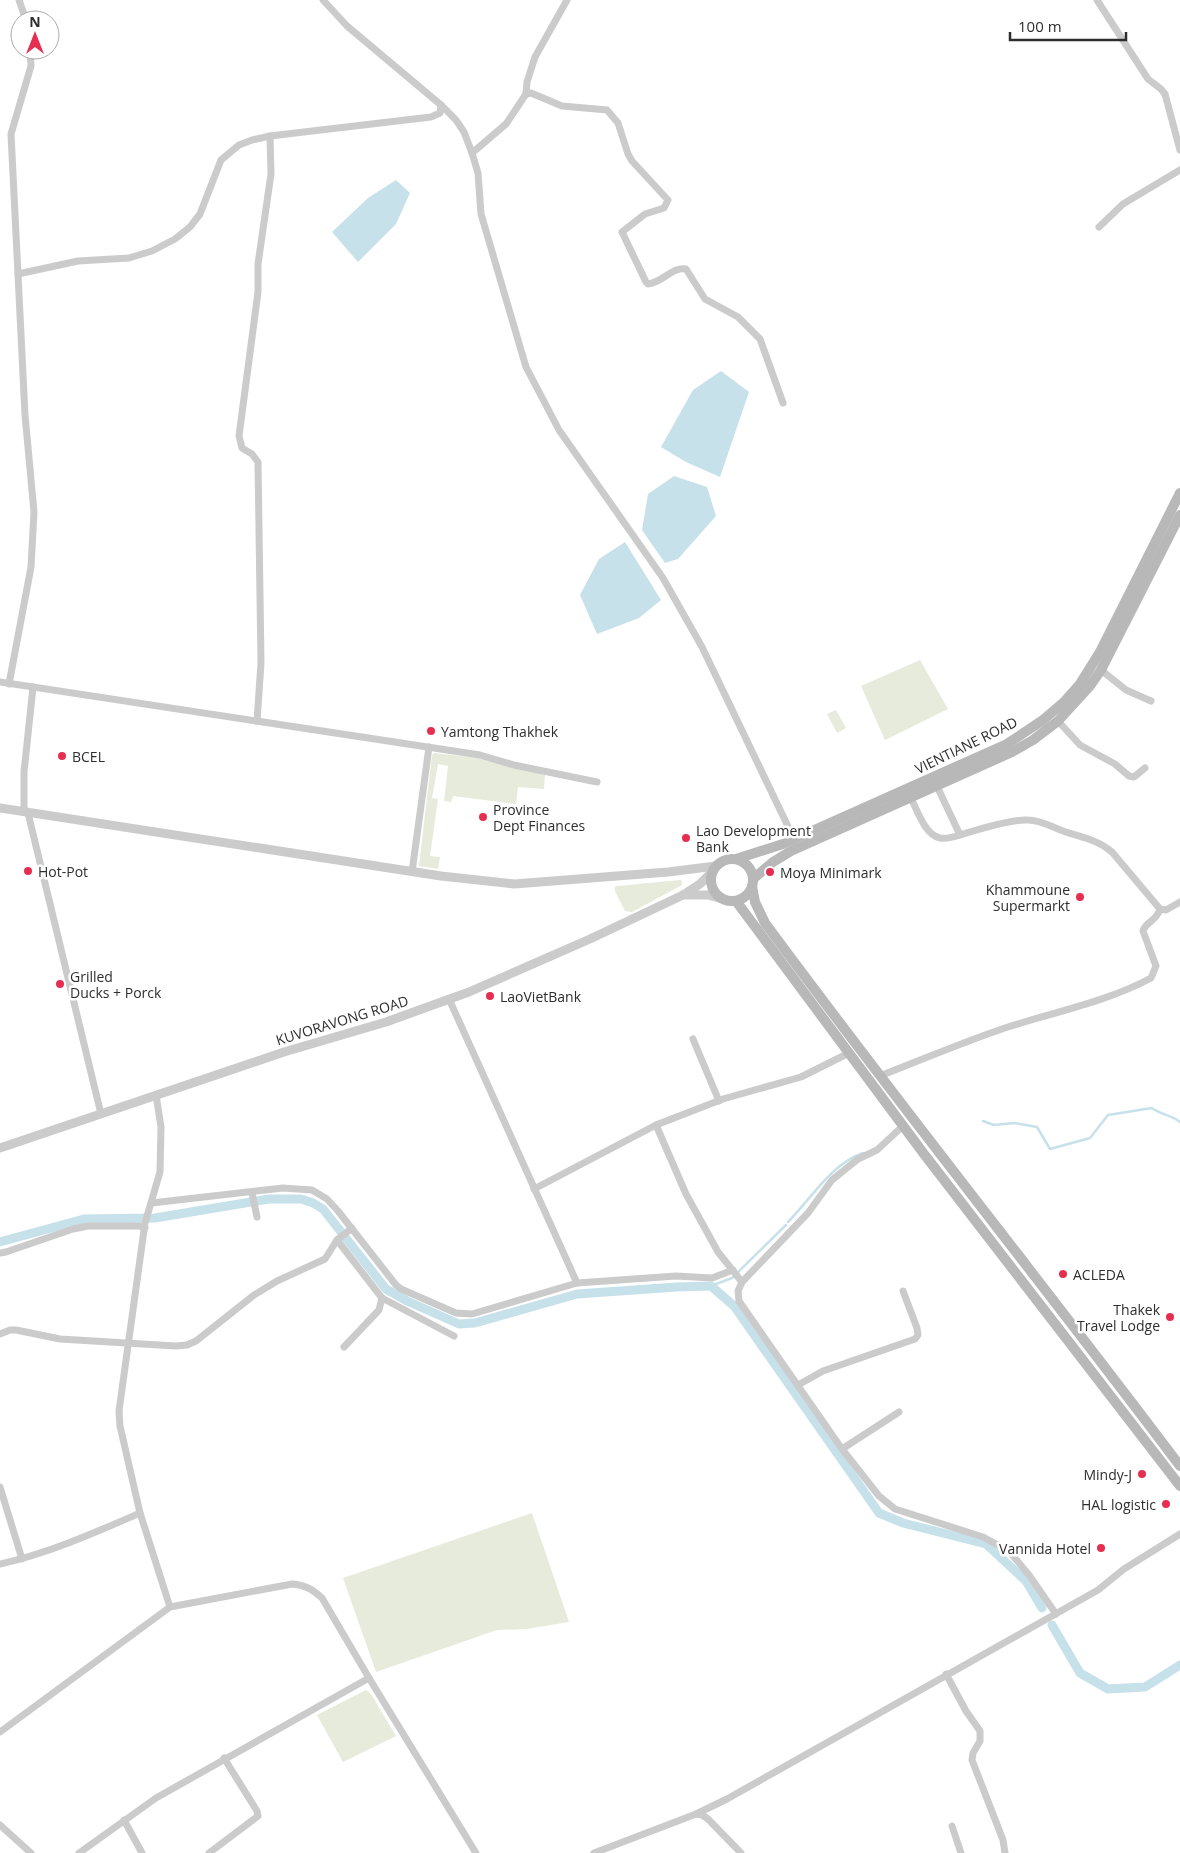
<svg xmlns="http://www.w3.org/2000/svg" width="1180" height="1853" viewBox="0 0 1180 1853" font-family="'Open Sans',sans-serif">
<rect width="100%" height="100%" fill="#fff"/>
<g fill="#e6ebdb">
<polygon points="920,660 948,709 885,740 861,686"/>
<polygon points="836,710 846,728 837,733 827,714"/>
<polygon points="434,753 479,758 545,773 544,789 518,787 516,804 453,796 451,802 444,801 448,766 438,764 432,798 438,799 430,856 440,857 438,869 419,866 432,755"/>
<polygon points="680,880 682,881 682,885 632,912 625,911 615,891 615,887 617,886"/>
<polygon points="532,1513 569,1622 527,1629 497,1630 376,1672 343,1578"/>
<polygon points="366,1690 371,1694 396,1736 343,1762 317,1715"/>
</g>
<g fill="#c7e1eb">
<polygon points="396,180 410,193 396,224 358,262 332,232 368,198"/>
<polygon points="721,371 749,392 720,477 686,462 661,447 693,390"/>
<polygon points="674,476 707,487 716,516 678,559 665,563 642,530 648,494"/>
<polygon points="625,542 661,600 639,618 597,634 580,595 599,559"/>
</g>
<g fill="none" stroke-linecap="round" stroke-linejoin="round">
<g stroke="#c7e1eb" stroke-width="2.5">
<path d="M 983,1121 L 994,1125 L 1015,1123 L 1037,1127 L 1050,1149 L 1090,1138 L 1108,1115 L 1152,1108 C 1161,1115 1172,1115 1180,1122"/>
<path d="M 788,1222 C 811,1199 831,1164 863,1153"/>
<polyline points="711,1286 732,1278 786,1225"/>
</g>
<g stroke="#c7e1eb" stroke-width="9">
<polyline points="0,1242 84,1219 155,1218 269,1199 301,1199 313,1203 323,1209 386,1289 407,1301 459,1324 475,1323 577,1294 677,1287 711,1286 734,1306 879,1513 903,1523 986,1544 1026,1581 1042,1608"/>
<polyline points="1052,1625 1080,1673 1108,1689 1145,1687 1180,1665"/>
</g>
<g stroke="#cbcbcb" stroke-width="7">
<polyline points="19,0 26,20"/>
<polyline points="323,0 347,26 441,105 456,120 464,132 472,153 478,173 481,214 526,367 559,430 663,578 702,647 794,839"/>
<polyline points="1097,0 1148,79 1161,89 1165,94 1180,150"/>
<path d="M 526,94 L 531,93 L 562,106 L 607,110 L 618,123 L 628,154 L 632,161 L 668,200 L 664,208 L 645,214 L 622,232 L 646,282 L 648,284 C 662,283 673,266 686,269 L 705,299 L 738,317 L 760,339 L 783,403"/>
<polyline points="472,153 506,124 526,94 527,82 535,57 567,0"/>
<polyline points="1099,227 1123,204 1180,170"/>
<polyline points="18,274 78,261 129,258 152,251 175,239 190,227 200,214 221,160 239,145 252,140 270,136 431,117 440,113 441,105"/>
<polyline points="1101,670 1126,690 1151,701"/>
<polyline points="0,682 480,755 514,765 597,782"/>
<polyline points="9,684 31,567 34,512 25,415 11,134 31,66 30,50"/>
<polyline points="257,721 261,663 258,462 252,454 242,448 239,436 258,292 258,264 271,174 270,136"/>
<polyline points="1058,721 1080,745 1115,764 1129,776 1134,777 1145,768"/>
<path d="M 935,782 L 960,835 C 976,830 1013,819 1028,820 C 1039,820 1048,825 1058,829 C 1077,837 1096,838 1112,852 L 1160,909"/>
<path d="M 911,798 C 917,810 925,835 940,838 C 946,839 954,837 960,835"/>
<polyline points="24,812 24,772 33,687"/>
<polyline points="28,813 101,1114"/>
<polyline points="412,872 429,747"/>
<polyline points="1160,909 1166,910 1180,902"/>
<polyline points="449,999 577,1283"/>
<polyline points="693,1039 719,1101"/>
<path d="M 880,1076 C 921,1060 961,1043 1002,1029 C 1050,1013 1107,1002 1151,978 L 1156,966 L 1143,931 C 1146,921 1156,922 1160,909"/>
<polyline points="156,1095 161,1127 160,1172 145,1223 119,1411 120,1426 140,1513 170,1607"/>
<polyline points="656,1125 686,1194 718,1252 742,1282"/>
<polyline points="904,1125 877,1150 858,1159 832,1180 808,1213 742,1282 738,1291 739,1301 842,1449 879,1496 895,1509 983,1537 1009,1551 1029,1575 1056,1614"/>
<polyline points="534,1189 656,1125 723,1099 801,1077 849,1053"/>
<polyline points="252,1193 257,1217"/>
<polyline points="152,1203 283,1188 312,1190 327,1199 338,1211 396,1285 401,1289 456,1313 472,1314 577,1283 676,1276 712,1278 733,1270"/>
<polyline points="337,1240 382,1298 454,1336"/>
<polyline points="0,1253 6,1252 73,1229 88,1226 139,1226 145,1228"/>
<polyline points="0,1334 10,1330 16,1330 60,1339 176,1346 187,1345 196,1341 254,1295 277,1281 325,1259 337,1240 352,1228"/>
<polyline points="344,1347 379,1310 382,1298"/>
<polyline points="798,1385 823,1371 915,1339 918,1335 917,1328 903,1291"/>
<polyline points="842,1449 899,1412"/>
<polyline points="0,1487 22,1559"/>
<path d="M 0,1564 C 49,1553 94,1533 140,1513"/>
<polyline points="946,1674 966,1711 980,1731 980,1741 973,1753 972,1760 1003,1840 1005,1853"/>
<path d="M 0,1732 L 170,1607 L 292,1584 C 305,1585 312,1589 322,1598 L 369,1678 L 476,1853"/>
<polyline points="696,1814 702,1815 708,1819 741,1853"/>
<polyline points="124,1820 142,1853"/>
<polyline points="0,1825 31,1853"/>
<polyline points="952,1826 961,1853"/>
<polyline points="79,1853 156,1798 369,1678"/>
<polyline points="209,1853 258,1816 257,1811 224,1758"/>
<polyline points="594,1853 696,1814 727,1799 1098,1590 1124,1569 1180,1534"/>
</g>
<g stroke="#cbcbcb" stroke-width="9">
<polyline points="0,808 441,876 514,884 668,872 716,866"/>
<polyline points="683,895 708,895 719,898"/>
<polyline points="0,1148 284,1052 386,1022 469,992 590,939 683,895 700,884 712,872"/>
</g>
<g stroke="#b8b8b8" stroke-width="10">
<circle cx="732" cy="880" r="21"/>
<polyline points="736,859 783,844 1007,744 1043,720 1064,702 1080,684 1100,652 1180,493"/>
<polyline points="753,879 773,862 791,851 1012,752 1033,740 1058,721 1090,686 1101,670 1180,515"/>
<path d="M 752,886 L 755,902 L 765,923 C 900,1106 1043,1284 1180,1466"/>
<polyline points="736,901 924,1154 1180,1486"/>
</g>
</g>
<g fill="#e62e50" stroke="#fff" stroke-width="2">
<circle cx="431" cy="731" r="5"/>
<circle cx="62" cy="756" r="5"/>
<circle cx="483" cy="817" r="5"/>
<circle cx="686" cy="838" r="5"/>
<circle cx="28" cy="871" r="5"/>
<circle cx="770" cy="872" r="5"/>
<circle cx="1080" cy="897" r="5"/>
<circle cx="60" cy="984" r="5"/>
<circle cx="490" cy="996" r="5"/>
<circle cx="1063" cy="1274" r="5"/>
<circle cx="1170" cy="1317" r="5"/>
<circle cx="1142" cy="1474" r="5"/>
<circle cx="1166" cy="1504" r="5"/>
<circle cx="1101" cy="1548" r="5"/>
</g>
<g text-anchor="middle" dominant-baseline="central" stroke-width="5" stroke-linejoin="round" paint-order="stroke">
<g font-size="14" fill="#2e2e2e" stroke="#fff" text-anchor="start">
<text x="441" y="731">Yamtong Thakhek</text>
<text x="72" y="756">BCEL</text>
<text x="493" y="809">Province<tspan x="493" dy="16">Dept Finances</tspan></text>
<text x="696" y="830">Lao Development<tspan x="696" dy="16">Bank</tspan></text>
<text x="38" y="871">Hot-Pot</text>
<text x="780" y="872">Moya Minimark</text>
<text x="1070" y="889" text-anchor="end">Khammoune<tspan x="1070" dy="16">Supermarkt</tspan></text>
<text x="70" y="976">Grilled<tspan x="70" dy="16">Ducks + Porck</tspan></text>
<text x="500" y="996">LaoVietBank</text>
<text x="1073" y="1274">ACLEDA</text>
<text x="1160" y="1309" text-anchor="end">Thakek<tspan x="1160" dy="16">Travel Lodge</tspan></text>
<text x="1132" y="1474" text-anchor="end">Mindy-J</text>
<text x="1156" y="1504" text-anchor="end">HAL logistic</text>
<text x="1091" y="1548" text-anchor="end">Vannida Hotel</text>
</g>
<g font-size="14" fill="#2e2e2e" stroke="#fff">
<text transform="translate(966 745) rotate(-26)">VIENTIANE ROAD</text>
<text transform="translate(342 1020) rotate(-17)">KUVORAVONG ROAD</text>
</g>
</g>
<g transform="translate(35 35)"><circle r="24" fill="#ffffff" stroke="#ababab"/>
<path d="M0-4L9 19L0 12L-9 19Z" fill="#e62e50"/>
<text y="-8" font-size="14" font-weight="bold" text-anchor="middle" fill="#2e2e2e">N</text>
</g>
<path d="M1010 32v8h116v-8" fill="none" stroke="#2e2e2e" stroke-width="2.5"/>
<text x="1018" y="32" font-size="15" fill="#2e2e2e" stroke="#ffffff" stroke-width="4" paint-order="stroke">100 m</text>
</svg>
